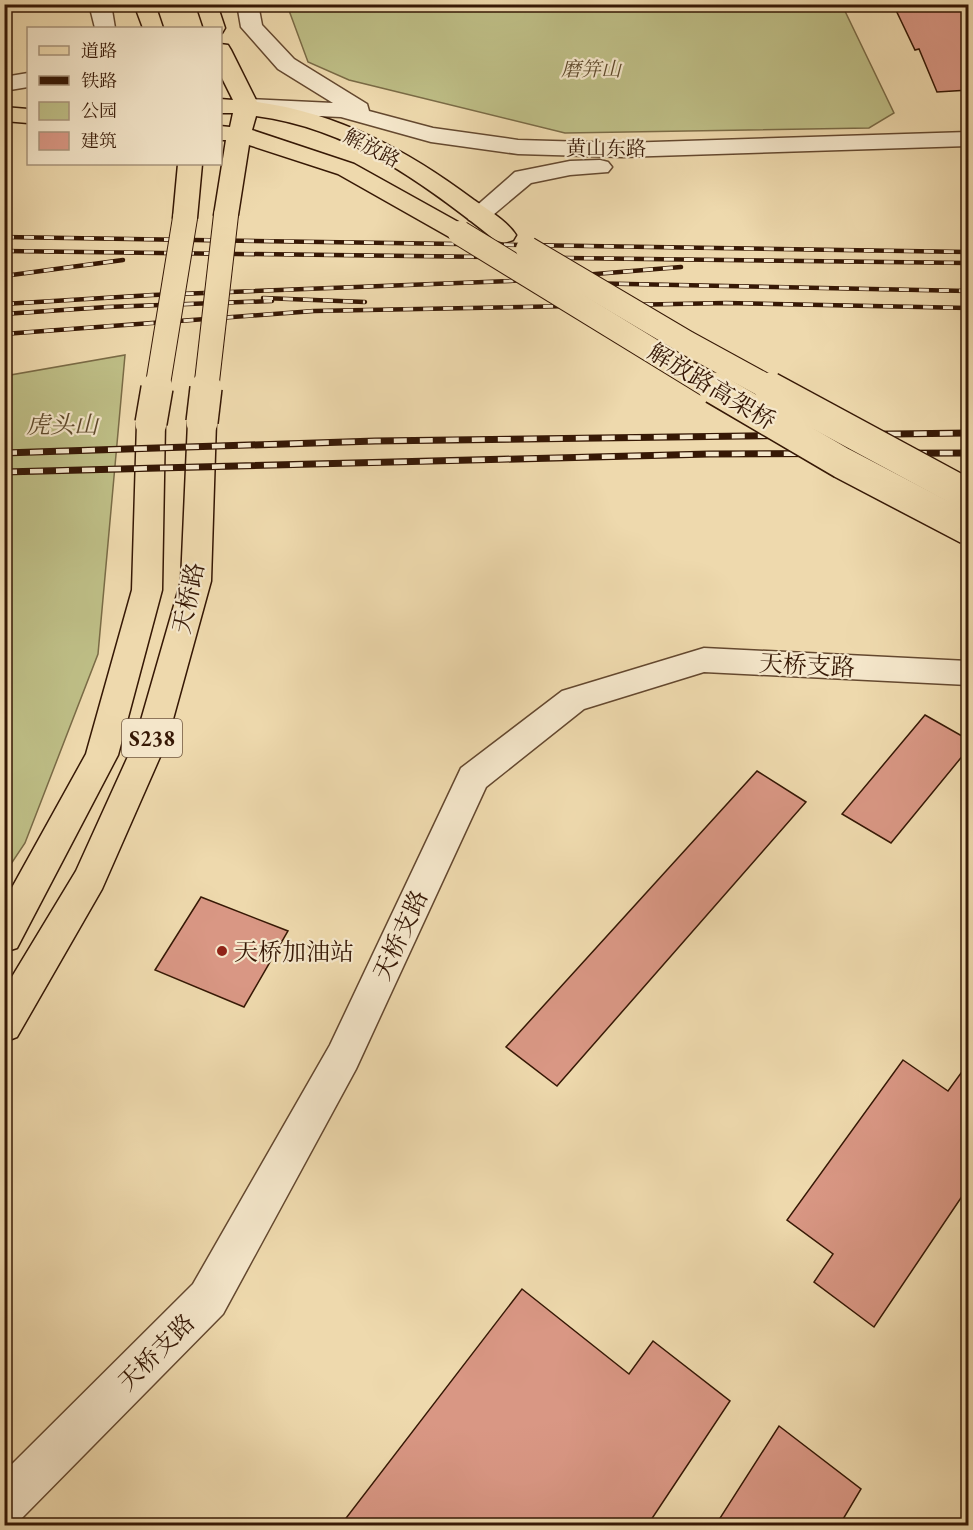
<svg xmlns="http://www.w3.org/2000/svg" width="973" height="1530" viewBox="0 0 973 1530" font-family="'EB Garamond','Noto Serif SC',serif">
<rect width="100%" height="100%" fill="#eed9ad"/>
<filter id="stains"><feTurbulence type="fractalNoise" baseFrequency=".00333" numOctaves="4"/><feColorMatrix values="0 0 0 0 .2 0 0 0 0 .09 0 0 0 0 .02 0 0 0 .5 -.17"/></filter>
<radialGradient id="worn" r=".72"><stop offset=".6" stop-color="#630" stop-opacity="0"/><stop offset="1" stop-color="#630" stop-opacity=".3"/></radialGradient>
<g fill="#bebe86" stroke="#7a6b46" stroke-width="1.5">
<polygon points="287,5 842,5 894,113 869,128 565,133 349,80 308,62"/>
<polygon points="125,355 98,654 25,843 5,873 5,376"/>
</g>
<g fill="#d99784" stroke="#361805" stroke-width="1.5">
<polygon points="893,4 969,4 969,90 937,92 919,49 915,50"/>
<polygon points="925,715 969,740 969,748 891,843 842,814"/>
<polygon points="757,771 806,802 557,1086 506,1047"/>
<polygon points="201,897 288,931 244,1007 155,970"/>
<polygon points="903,1060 948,1091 969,1062 969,1186 874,1327 814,1282 833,1254 787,1220"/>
<polygon points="522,1289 629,1374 653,1341 730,1401 647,1526 340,1526"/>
<polygon points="779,1426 861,1489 839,1526 715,1526"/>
</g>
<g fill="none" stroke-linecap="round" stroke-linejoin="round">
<defs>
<g id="minor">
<polygon points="89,4 111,4 115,28 95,28"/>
<polygon points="237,4 258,4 262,25 294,59 367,104 369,111 433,128 518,140 622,143 968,132 968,146 622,157 518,154 431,142 341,117 247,113 239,111 236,106 239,101 247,99 333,103 278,69 241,27"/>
<polygon points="28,73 28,87 4,91 4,77"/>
<polygon points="600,160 608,162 612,167 608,172 570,175 531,183 487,220 478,222 469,220 466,215 515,172 570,161"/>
<polygon points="704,648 968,661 968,685 704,672 584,709 486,787 356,1069 223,1314 20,1520 4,1526 4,1472 193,1284 330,1045 461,768 562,691"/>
</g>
<g id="major">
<polygon points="134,4 155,4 163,28 143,28"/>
<polygon points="196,4 217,4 225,28 222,33 220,28 204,28"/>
<path d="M 220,44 L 228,45 L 231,50 L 257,102 C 338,113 409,151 474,200 C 488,210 507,221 516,235 L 513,240 L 504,243 L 495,240 C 424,183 349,128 256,116 L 252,130 L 354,164 L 469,228 L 472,233 L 469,238 L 460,241 L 451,238 L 338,174 L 249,145 L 238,215 L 235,220 L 226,222 L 217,220 L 214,215 L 226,140 L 220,140 L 220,126 L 230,127 L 233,113 L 220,113 L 220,99 L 233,100 L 220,74 Z"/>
<polygon points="4,107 28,109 28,123 4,121"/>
<polygon points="178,164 202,164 197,218 194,223 185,225 176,223 173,218"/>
<polygon points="202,413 212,415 216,422 211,581 167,741 102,889 17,1037 4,1042 4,990 76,871 135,741 181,581 188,422 192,415"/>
<polygon points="151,414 161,416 165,423 162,590 118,755 17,948 4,952 4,902 86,754 132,590 137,423 141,416"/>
</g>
</defs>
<use href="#minor" stroke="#64482f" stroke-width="3"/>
<use href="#major" stroke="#361805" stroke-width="3"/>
<use href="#minor" fill="#f4e6ca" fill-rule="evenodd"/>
<use href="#major" fill="#eed9ad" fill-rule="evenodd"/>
<defs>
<g id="rail-far1">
<polyline points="4,237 968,252"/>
<polyline points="4,251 968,263"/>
<polyline points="4,276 123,260"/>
<polyline points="579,283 968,291"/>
<polyline points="263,298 365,302"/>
<polyline points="4,304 153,295 510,281 681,267"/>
<polyline points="4,314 107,307 272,301"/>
<polyline points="4,334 314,311 726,303 968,308"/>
</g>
<g id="rail">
<polyline points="4,453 375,441 968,433"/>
<polyline points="4,472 709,454 968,453"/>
</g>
</defs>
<use href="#rail-far1" stroke="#361805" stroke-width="4.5"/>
<use href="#rail" stroke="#361805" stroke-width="7"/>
<use href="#rail-far1" stroke="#f4e6ca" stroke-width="3" stroke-dasharray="10" stroke-linecap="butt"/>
<use href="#rail" stroke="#f4e6ca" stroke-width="4.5" stroke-dasharray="13" stroke-linecap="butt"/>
<defs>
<g id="major-bridge-far1">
<polyline points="460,233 716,390"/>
<polyline points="528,249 687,343 773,390"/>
<polyline points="157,390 185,218"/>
<polyline points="206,390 226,215"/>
</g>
<g id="major-bridge">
<polyline points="714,388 842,463 968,529"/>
<polyline points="770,388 968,495"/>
<polyline points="202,422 206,388"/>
<polyline points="151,423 157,388"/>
</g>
</defs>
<use href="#major-bridge-far1" stroke="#361805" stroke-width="26" stroke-linecap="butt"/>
<use href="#major-bridge" stroke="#361805" stroke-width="34" stroke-linecap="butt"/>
<use href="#major-bridge-far1" stroke="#eed9ad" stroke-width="24"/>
<use href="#major-bridge" stroke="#eed9ad" stroke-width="31"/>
</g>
<circle fill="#8f2418" stroke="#f4e6ca" stroke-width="2" cx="222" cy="951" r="6"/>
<g text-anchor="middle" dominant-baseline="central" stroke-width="4.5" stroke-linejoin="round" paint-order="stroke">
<g font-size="20" font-style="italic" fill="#5f4a2c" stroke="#f4e6ca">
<text x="591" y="69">磨笄山</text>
</g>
<g font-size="20" fill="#361805" stroke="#f4e6ca">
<text transform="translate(372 148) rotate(27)">解放路</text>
<text x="606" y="148">黄山东路</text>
</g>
<rect fill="#f4e6ca" stroke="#6f5640" stroke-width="1.5" x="122" y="719" width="60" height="38" rx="4.5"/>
<g font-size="22" font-weight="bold" fill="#361805">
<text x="152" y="738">S238</text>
</g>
<g font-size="24" fill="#361805" stroke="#f4e6ca">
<text transform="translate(712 386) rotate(31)">解放路高架桥</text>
<text transform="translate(188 598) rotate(-78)">天桥路</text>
<text transform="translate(807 665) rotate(3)">天桥支路</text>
<text transform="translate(400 935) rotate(-65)">天桥支路</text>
<text transform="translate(156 1352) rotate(-45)">天桥支路</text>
</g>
<g font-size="24" font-style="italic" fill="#5f4a2c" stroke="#f4e6ca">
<text x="62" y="424">虎头山</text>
</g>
<g font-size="24" fill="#361805" stroke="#f4e6ca" text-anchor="start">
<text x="234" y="951">天桥加油站</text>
</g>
</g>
<rect width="973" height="1530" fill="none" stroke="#eed9ad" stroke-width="24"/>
<rect x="6" y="6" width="961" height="1518" fill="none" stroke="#361805" stroke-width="3"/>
<rect x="12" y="12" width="949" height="1506" fill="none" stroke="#361805" stroke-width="1.5"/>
<rect x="27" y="27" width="195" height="138" fill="#f4e6ca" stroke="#a8947b" stroke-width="1.5"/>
<rect x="39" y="46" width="30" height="9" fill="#eed9ad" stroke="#a8947b" stroke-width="1.5"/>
<text x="81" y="57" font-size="18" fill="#361805">道路</text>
<rect x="39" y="76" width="30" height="9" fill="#361805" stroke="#a8947b" stroke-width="1.5"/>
<text x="81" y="87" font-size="18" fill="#361805">铁路</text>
<rect x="39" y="102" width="30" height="18" fill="#bebe86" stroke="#a8947b" stroke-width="1.5"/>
<text x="81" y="117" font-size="18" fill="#361805">公园</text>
<rect x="39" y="132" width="30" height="18" fill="#d99784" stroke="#a8947b" stroke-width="1.5"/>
<text x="81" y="147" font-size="18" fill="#361805">建筑</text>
<rect width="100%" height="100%" filter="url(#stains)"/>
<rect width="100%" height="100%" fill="url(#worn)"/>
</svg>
